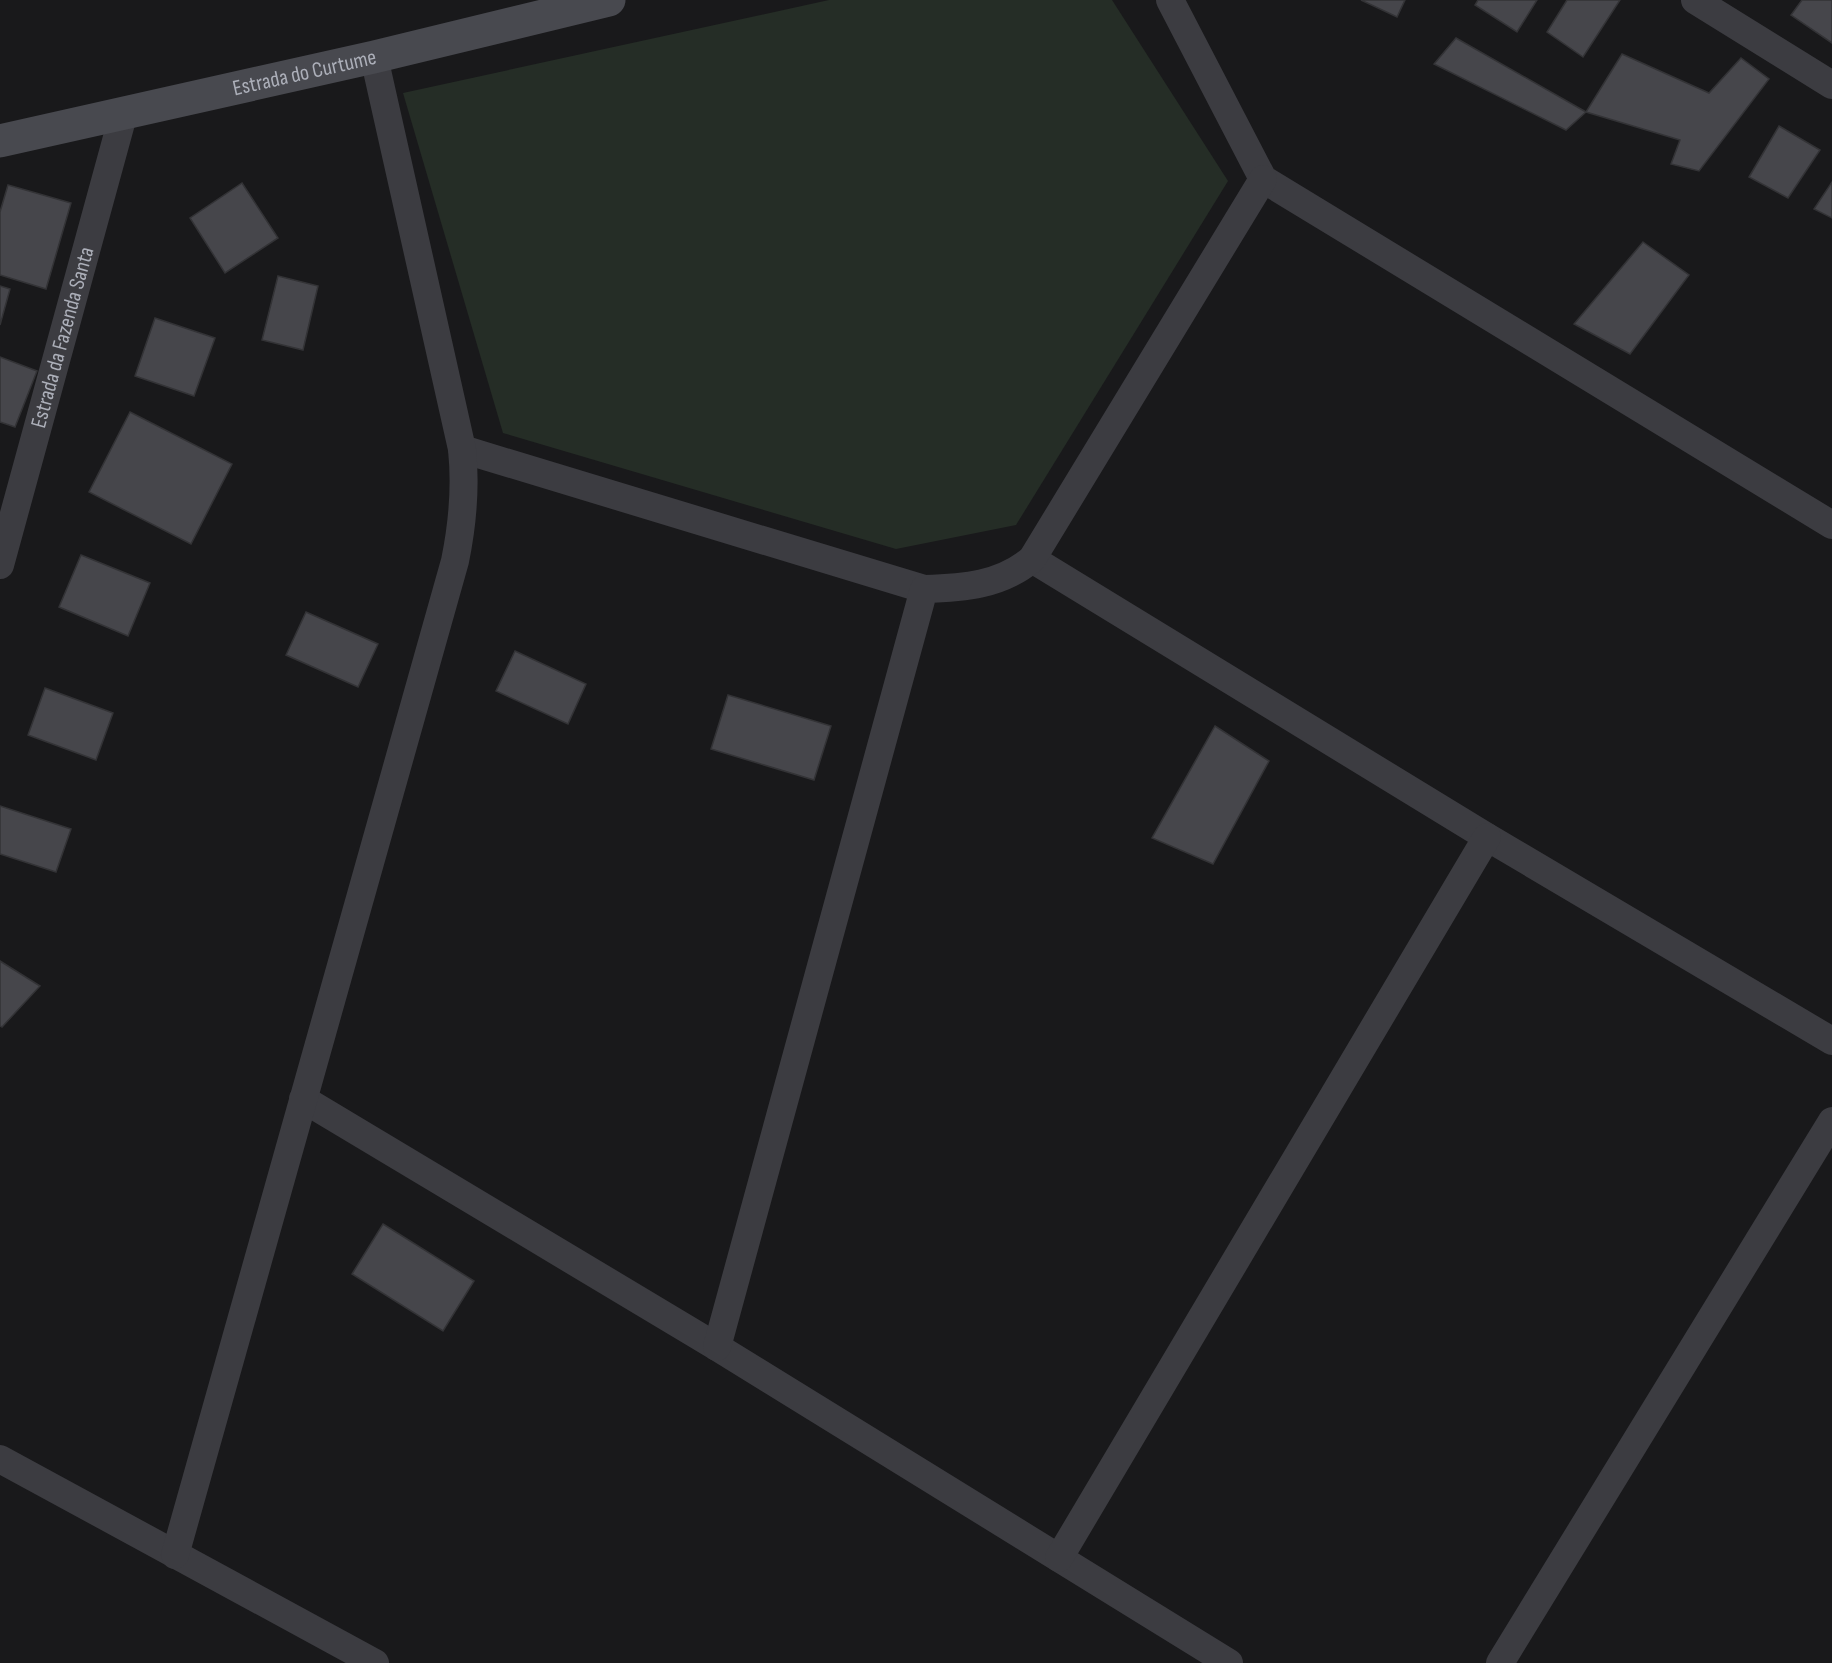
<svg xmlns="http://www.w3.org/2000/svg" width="1832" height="1663" viewBox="0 0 1832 1663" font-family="'Sofia Sans Condensed',sans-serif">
<rect width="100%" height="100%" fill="#19191b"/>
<polygon fill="#252d26" points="829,0 1112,0 1228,181 1016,525 896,549 503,433 403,93"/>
<g fill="#46464b" stroke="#333336" stroke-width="1.5">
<polygon points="1361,0 1405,0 1397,17"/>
<polygon points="1478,0 1537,0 1517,32 1475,5"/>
<polygon points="1567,0 1620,0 1583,57 1547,32"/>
<polygon points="1802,0 1832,0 1832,43 1791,15"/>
<polygon points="1456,38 1586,112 1566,130 1434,64"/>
<polygon points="1622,54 1709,93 1741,58 1769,79 1699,171 1671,164 1680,140 1586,112"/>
<polygon points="1779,126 1820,150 1788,198 1749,177"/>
<polygon points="1832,182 1832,218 1814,209"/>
<polygon points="242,183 278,238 225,273 190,218"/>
<polygon points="8,185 71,203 46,289 0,275 0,212"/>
<polygon points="1643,242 1689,275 1630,354 1574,324"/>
<polygon points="278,276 318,286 303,350 262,340"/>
<polygon points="0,286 10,289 0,325"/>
<polygon points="155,318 215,338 194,396 135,376"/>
<polygon points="0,357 37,371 15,427 0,422"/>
<polygon points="130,412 232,464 191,544 89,492"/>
<polygon points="81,555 150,583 128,636 59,607"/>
<polygon points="306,612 378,644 358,687 286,655"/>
<polygon points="515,651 586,684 568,724 496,691"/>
<polygon points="45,688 113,713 96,760 28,735"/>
<polygon points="728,695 831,726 814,780 711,749"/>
<polygon points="1215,726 1269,761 1213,864 1152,838"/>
<polygon points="0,806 71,829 56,872 0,854"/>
<polygon points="0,961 40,986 2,1027 0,1026"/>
<polygon points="383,1224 474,1281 443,1331 352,1274"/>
</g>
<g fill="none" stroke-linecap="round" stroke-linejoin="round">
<g stroke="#3c3c41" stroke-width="28">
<polyline points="1170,0 1263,179 1832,525"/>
<polyline points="1695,0 1832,85"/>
<polyline points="462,449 924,589"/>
<polyline points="1032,559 1487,837 1832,1041"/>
<path id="s1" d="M 0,565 L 124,112"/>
<polyline points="303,1099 717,1347 1229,1663"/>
<path d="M 717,1347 L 924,589 C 964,588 1001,585 1032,559 L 1263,179"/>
<polyline points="0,1459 375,1663"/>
<path d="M 175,1555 L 455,561 C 463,522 466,488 462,449 L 374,57"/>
<polyline points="1059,1558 1487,837"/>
<polyline points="1500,1663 1832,1121"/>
</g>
<path stroke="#48494f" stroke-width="33" id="s2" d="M 0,141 L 374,57 L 609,0"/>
</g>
<g text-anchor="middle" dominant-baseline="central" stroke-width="4.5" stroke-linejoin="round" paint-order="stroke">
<g font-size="22" fill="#acafb9" stroke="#141416">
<text stroke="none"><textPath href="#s2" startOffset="312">Estrada do Curtume</textPath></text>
<text stroke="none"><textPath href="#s1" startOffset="236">Estrada da Fazenda Santa</textPath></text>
</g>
</g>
</svg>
